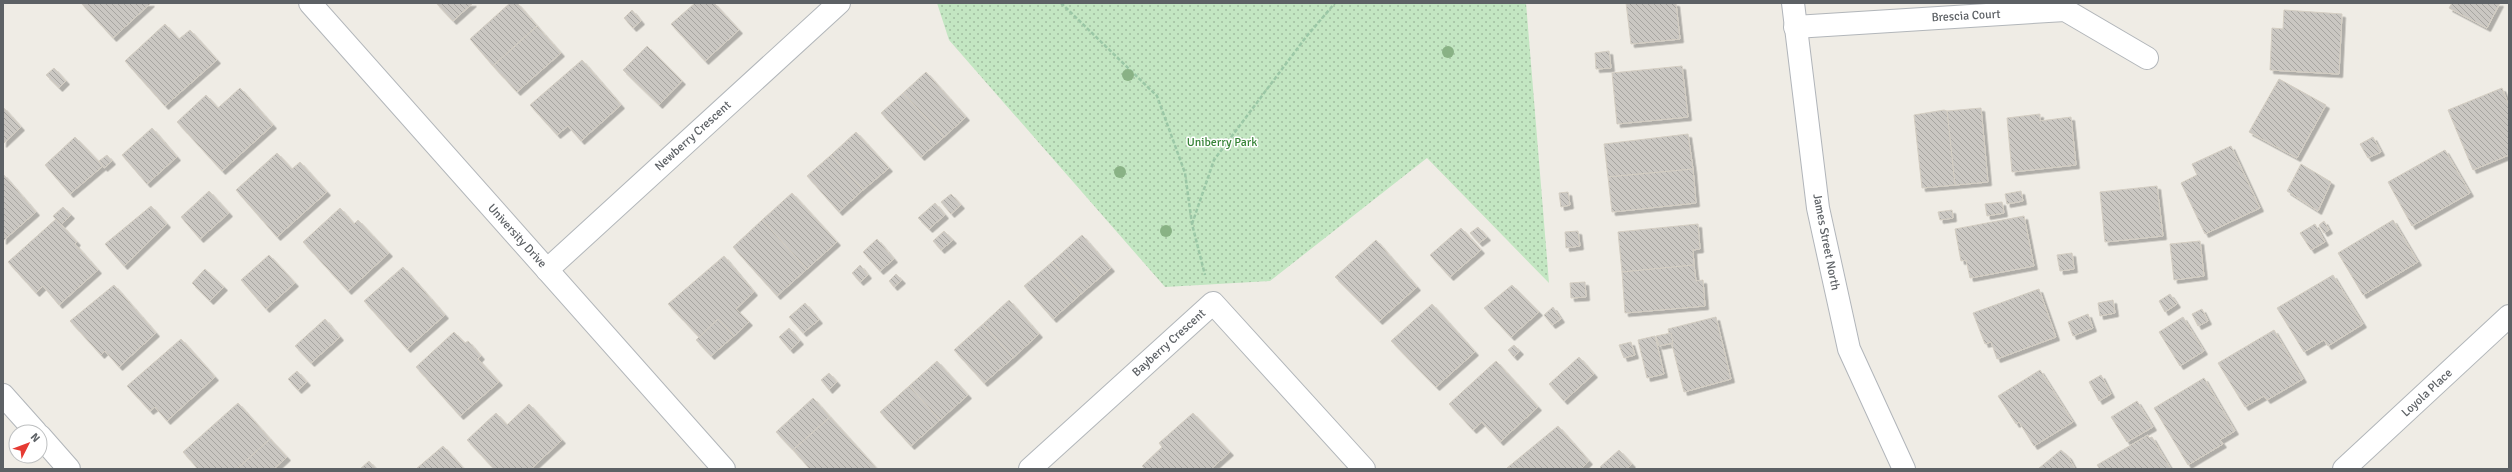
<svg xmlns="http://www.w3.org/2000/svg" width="2512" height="472" viewBox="0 0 2512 472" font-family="Signika,sans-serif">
<defs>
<pattern id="grass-dots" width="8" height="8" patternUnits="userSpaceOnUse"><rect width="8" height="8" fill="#c3e6c2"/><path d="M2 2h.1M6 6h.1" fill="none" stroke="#a2bea1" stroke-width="1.8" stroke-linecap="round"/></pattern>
<pattern id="building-back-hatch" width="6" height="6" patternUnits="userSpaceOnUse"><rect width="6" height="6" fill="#cac7c2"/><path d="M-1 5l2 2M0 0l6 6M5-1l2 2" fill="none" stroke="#a7a5a1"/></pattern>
<filter id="shadow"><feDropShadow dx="3.5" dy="3.5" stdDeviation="0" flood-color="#0004"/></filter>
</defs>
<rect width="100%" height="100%" fill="#efece5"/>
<polygon fill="url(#grass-dots)" points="937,3 1526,3 1549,283 1427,158 1270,281 1165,287 949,40"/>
<g fill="url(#building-back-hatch)" stroke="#d4cec3" filter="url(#shadow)">
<polygon points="81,3 151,3 113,38"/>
<polygon points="436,3 473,3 453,21"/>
<polygon points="510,3 517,3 537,26 493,66 470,39"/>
<polygon points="695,3 714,3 739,30 705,61 671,24"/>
<polygon points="1626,3 1676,3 1680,39 1631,44"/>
<polygon points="2452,3 2500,3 2487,28 2449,8"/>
<polygon points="632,10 641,21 633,28 624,18"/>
<polygon points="2284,10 2342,14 2339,74 2270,70 2272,28 2283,29"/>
<polygon points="165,24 179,39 190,30 217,60 165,106 125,61"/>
<polygon points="537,26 561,53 517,92 493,66"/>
<polygon points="647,46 682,81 659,105 623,70"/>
<polygon points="1609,51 1611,68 1596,69 1595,53"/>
<polygon points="582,60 621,105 581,141 568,126 557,135 530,105"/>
<polygon points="1682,66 1688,117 1617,124 1612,73"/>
<polygon points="54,68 66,81 59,88 46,75"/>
<polygon points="926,72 966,117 944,137 903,93"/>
<polygon points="2279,79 2326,105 2297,158 2249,132"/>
<polygon points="240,88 273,125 222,171 177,122 206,95 218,108"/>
<polygon points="2502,88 2509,106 2509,155 2473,170 2448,110"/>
<polygon points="903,93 944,137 921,157 881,113"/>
<polygon points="3,107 21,127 3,144"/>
<polygon points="1981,108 1988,182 1955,185 1947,111"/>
<polygon points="1944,110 1947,111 1955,185 1922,188 1914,115"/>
<polygon points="2040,114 2040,121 2071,117 2076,165 2012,172 2007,118"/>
<polygon points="152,128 177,157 147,184 122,155"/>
<polygon points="856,132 889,168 863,190 831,155"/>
<polygon points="1688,134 1693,169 1608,177 1604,144"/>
<polygon points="75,137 103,166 70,194 45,165"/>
<polygon points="2373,137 2381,152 2368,158 2360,144"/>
<polygon points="2231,146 2260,208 2205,234 2181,183 2197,175 2192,164"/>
<polygon points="2445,150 2470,193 2412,226 2388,182"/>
<polygon points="277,153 292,169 300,162 327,192 277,237 236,190"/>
<polygon points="107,155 112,161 104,168 99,161"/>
<polygon points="831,155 863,190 839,212 807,176"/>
<polygon points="2301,164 2331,182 2318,211 2287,191"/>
<polygon points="1693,169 1696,203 1612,212 1608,177"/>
<polygon points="3,174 36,212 3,241"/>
<polygon points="2157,186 2163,236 2105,242 2100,192"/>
<polygon points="209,191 229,213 200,239 181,217"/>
<polygon points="2021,191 2023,201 2007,204 2005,194"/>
<polygon points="1568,192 1570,205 1561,207 1559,193"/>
<polygon points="792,193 837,242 807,269 762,220"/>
<polygon points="951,194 961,205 951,214 941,202"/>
<polygon points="2002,202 2004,213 1987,216 1985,204"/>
<polygon points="935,203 945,215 929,229 918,218"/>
<polygon points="151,206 167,224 124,266 105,244"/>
<polygon points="63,207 71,215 61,225 53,216"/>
<polygon points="340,208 354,224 358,220 389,253 348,291 303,242"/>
<polygon points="1952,210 1953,218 1940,220 1938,212"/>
<polygon points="2024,216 2034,266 1970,278 1966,260 1961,261 1955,229"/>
<polygon points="56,219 77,242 75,244 98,270 59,305 43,286 36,293 8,262"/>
<polygon points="762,220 807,269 777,296 733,247"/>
<polygon points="2393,220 2418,262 2363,295 2338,253"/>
<polygon points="2324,221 2329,230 2324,233 2319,225"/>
<polygon points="1698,224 1700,249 1693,250 1694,265 1622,272 1618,232"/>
<polygon points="2315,224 2325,242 2311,250 2300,233"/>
<polygon points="1478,227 1487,237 1479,243 1470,233"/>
<polygon points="1461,228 1481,250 1450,277 1430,255"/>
<polygon points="944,231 953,240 941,250 933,241"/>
<polygon points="1578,231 1580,246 1566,248 1565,232"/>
<polygon points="1082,235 1111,268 1081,294 1052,262"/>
<polygon points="877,239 894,259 880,271 863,252"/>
<polygon points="1376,240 1417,287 1379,321 1335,277"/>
<polygon points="2200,241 2204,276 2174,280 2170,244"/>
<polygon points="2072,253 2074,269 2060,271 2057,255"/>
<polygon points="269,255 295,283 266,309 241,280"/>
<polygon points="724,256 754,292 736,309 749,322 734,336 718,319 699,337 668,304"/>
<polygon points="1052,262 1081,294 1053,319 1024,286"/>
<polygon points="860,265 868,275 860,282 852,273"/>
<polygon points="1694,265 1696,281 1703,280 1705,306 1625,313 1622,272"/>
<polygon points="403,267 445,315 407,349 364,301"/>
<polygon points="205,269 224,287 210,301 192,283"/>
<polygon points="896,274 902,280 894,287 889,281"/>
<polygon points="2333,275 2363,324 2328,346 2324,340 2304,352 2277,308"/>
<polygon points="1585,282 1586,297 1571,298 1570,283"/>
<polygon points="114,285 156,333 119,367 105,351 101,355 70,321"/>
<polygon points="1512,285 1539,312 1511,337 1484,308"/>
<polygon points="2039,289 2056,337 1997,359 1991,342 1985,344 1973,313"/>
<polygon points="2170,294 2177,304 2165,312 2159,301"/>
<polygon points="1009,300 1039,334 1013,358 983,324"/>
<polygon points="2113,300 2115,313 2100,316 2098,303"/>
<polygon points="805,303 819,320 803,333 789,317"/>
<polygon points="1432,304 1475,352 1436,387 1391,341"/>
<polygon points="1553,307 1561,319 1552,325 1544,315"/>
<polygon points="2202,309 2208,321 2198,326 2192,314"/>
<polygon points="2088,314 2093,328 2073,336 2068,322"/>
<polygon points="1716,317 1731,379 1684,392 1668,329"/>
<polygon points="2183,317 2204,351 2180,366 2159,332"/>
<polygon points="325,319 340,337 311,363 295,346"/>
<polygon points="718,319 734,336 711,356 696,340"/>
<polygon points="983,324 1013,358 984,383 954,350"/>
<polygon points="789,328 800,341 790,350 779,337"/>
<polygon points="2274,330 2303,379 2267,400 2264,396 2245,407 2218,363"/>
<polygon points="454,332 465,343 468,341 481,356 478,359 499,382 460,416 416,367"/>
<polygon points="1671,333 1673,343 1659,346 1656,336"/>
<polygon points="1655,336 1664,374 1647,378 1638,340"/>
<polygon points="181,339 215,377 167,421 155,407 150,411 127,386"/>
<polygon points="1631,342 1635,355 1624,358 1619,345"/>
<polygon points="1514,345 1520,351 1514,357 1508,350"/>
<polygon points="1579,357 1594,374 1564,401 1549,384"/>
<polygon points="937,361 968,395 940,420 909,386"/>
<polygon points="1496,361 1538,407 1500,442 1482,422 1473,430 1449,404"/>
<polygon points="2040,370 2073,422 2034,446 2019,422 2016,424 1998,396"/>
<polygon points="297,371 307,382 298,390 288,379"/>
<polygon points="829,373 837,382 829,390 821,380"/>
<polygon points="2101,375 2111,394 2099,401 2089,382"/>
<polygon points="2204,378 2235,431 2220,440 2223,444 2188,465 2154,408"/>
<polygon points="909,386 940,420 911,446 880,412"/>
<polygon points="813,398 830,417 793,450 776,432"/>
<polygon points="2137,401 2153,427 2127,442 2111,417"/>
<polygon points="238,403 270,439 237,469 198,469 183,452"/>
<polygon points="529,404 562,440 531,469 494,469 467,440 496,413 507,425"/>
<polygon points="1193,413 1230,452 1211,469 1145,469 1142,466 1162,447 1159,443"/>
<polygon points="830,417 877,469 810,469 793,450"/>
<polygon points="1558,426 1589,461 1581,469 1507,468"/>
<polygon points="2148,435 2149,438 2152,437 2171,469 2100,469 2097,465"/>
<polygon points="270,439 287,457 274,469 237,469"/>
<polygon points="443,446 464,469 416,469"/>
<polygon points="1619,450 1632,464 1627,469 1602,469 1600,467"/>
<polygon points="2061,450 2068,456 2075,469 2038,469"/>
<polygon points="369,461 376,469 360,469"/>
</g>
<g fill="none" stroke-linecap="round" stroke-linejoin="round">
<defs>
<g id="street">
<polyline points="310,3 724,469"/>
<polyline points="1795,27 2065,10 2147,58"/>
<polyline points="547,270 839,3"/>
<polyline points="3,395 36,432"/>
<polyline points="40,436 69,469"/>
<polyline points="1030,469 1213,303 1364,469"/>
<polyline points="2344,469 2509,316"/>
</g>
<polyline id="secondary" points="1793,3 1818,208 1849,349 1904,469"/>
</defs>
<use href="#street" stroke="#b2b6ba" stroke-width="24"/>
<use href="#secondary" stroke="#b1b5ba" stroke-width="24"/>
<g stroke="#9bc7a6" stroke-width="2.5" stroke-dasharray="4 2" stroke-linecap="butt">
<polyline points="1061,3 1157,96 1185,173 1192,224 1205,275"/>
<polyline points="1192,224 1214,160 1306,37 1335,3"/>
</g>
<use href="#street" stroke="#fff" stroke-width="22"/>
<use href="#secondary" stroke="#fff" stroke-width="22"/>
</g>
<g fill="#89b285">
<circle cx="1448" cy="52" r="6"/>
<circle cx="1128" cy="75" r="6"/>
<circle cx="1120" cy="172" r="6"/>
<circle cx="1166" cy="231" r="6"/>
</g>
<g text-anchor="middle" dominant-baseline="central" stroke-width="3" stroke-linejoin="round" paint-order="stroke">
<g font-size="12" fill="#5d6165" stroke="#fff">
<text transform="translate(1966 16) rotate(-3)">Brescia Court</text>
<text transform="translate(693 136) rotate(-42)">Newberry Crescent</text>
<text transform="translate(517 236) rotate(48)">University Drive</text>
<text transform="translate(1826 242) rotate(79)">James Street North</text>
<text transform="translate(1169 343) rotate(-42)">Bayberry Crescent</text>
<text transform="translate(2427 393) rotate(-43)">Loyola Place</text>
</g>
<g font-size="12" fill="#368337" stroke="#fff">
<text x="1222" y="142">Uniberry Park</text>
</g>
</g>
<rect width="2512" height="472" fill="none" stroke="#5d6165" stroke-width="8"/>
<g transform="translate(28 444) rotate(48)"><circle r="19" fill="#ffffff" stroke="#bec0c1"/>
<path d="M0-3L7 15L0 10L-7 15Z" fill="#e63b33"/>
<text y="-6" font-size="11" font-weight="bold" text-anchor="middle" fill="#5d6165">N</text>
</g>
</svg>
